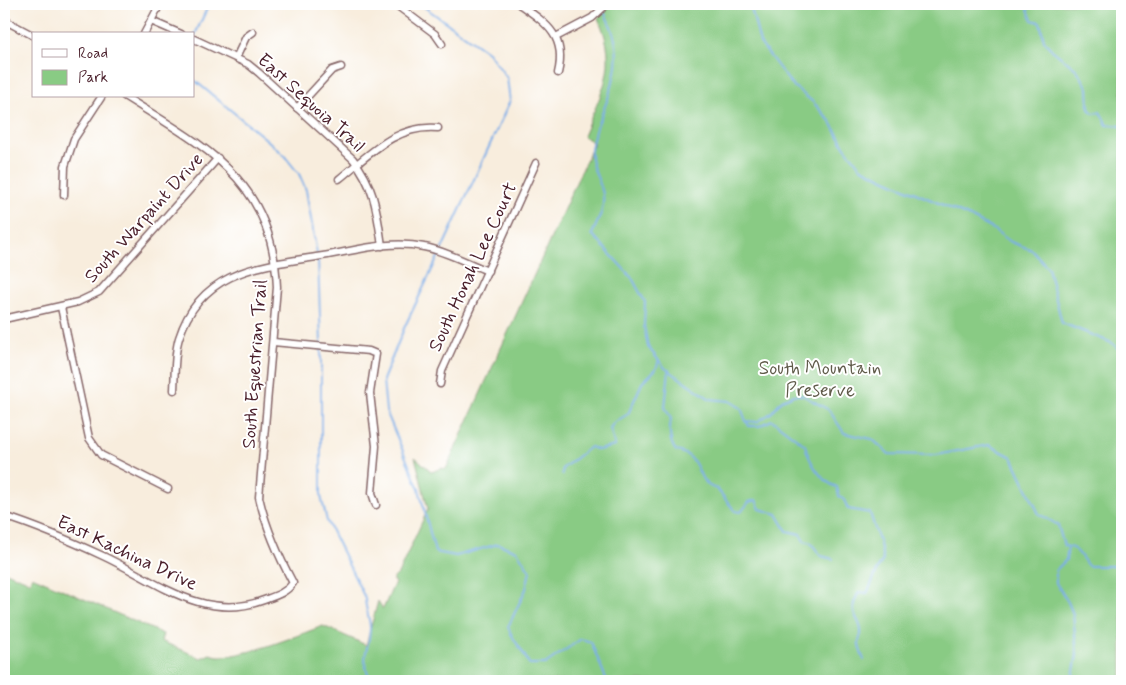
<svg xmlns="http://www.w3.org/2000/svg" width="1126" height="685" viewBox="0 0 1126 685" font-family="Mynerve,sans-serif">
<rect width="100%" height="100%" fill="#fff"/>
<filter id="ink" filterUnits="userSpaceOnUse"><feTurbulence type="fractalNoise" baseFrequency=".02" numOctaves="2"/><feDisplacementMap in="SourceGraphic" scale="10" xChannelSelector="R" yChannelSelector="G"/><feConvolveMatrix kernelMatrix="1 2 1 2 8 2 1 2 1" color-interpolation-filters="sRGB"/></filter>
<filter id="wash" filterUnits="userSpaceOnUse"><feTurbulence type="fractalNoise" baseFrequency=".0096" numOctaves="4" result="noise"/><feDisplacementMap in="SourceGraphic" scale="20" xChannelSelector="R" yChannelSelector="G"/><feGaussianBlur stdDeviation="1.12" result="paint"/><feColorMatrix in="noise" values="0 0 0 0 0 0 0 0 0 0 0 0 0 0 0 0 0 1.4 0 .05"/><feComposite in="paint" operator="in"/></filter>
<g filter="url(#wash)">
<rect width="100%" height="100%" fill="#f8eddd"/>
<path fill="#89cb84" stroke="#6a7558" d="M 612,4 L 1122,4 L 1122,681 L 4,681 L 4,571 L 30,582 L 32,576 L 163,634 L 161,641 L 201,658 L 210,654 C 230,664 300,634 323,626 L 366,645 L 378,601 L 383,609 L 395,582 L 392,580 L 398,574 L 428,509 L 415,457 L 432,472 L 441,468 L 446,469 L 594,143 L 583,136 C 602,91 620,66 598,18 Z"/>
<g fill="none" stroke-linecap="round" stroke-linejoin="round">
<g stroke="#7caee8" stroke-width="2">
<polyline points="420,4 488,52 507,78 510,101 442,249"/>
<polyline points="427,4 429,10"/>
<path d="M 599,4 C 620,36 621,59 609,95 C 603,114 593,130 591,150 C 589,166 600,179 603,194 C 605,209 598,221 592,234 L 632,278 L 645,302 L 644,326 L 648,347 L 665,368 L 710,399 L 730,401 L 741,408 L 746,421 L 757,422 L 771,413 L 782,400 L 794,395 L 802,395 L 829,410 L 844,433 L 872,439 L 889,454 L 936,455 L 989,445 L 1012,457 L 1039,514 L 1058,525 L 1064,546 C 1078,547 1080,556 1088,566 L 1122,566"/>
<polyline points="750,4 760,43 792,85 813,102 831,122 844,146 860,167 884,179 970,217 993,229 1011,242 1032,250 1048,268 1062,323 1112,343 1122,352"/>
<polyline points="1026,4 1032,20 1040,22 1044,40 1052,50 1077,70 1088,88 1089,109 1093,113 1100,112 1107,125 1122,126"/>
<polyline points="194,37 209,4"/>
<polyline points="194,80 266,139 283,154 299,174 306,190 317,254"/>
<path d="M 440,253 L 405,326 L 383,380 L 386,411 L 419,489 L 435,552 L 456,556 L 498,544 L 517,551 L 530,571 L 526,589 L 508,627 C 513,641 523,650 529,664 L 545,664 L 581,639 L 591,642 L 607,681"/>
<polyline points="318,259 321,344"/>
<path d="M 321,349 L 321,496 L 327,521 L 365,598 C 365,608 370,618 370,628 C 369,652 359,656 371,681"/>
<path d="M 669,370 L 665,407 L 671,419 C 669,430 669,442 676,451 C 705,456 693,484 717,489 L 735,511 L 741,512 L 749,502 L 756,500 L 760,509 L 777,514 L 787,531 L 800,534 L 804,541 L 811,543 L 821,556 L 833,559"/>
<path d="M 747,422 L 749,426 L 759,426 L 772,420 L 805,445 C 809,461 821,482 837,487 L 839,496 L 844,500 L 848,509 L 870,513 L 880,544 L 883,560 C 877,567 873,582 867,593 L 859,592 C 845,616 862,617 861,633 C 861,637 859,638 859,641 C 858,646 862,655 864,660"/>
<polyline points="562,474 563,468 590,447 598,450 615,446 610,428 615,422 628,414 642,383 656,369 659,360"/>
<polyline points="1068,547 1066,560 1056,570 1056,583 1068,602 1073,614 1077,655 1072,681"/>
</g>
</g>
</g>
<g filter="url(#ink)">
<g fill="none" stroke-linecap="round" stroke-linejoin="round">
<defs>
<g id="street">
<polyline points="395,4 435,34 442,44"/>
<path d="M 519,4 C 546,23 567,36 558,73"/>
<polyline points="4,20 34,36"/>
<polyline points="151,21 181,34"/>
<polyline points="144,34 160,4"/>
<polyline points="556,37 592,18 607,4"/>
<path d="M 194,39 L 248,64 L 259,73 L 353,159 C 375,187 377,212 382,246"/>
<polyline points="236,58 246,37 253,32"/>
<polyline points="297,108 332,70 341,67"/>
<path d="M 339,179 C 369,155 396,124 438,128"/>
<polyline points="64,195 65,166 74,139 102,96"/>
<polyline points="61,307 89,438 101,455 168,489"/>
<polyline points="4,319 78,302 99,292 218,158"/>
<polyline points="273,342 369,351 376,354 370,393 376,446 372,493 376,505"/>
<polyline points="440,384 442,371 536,163"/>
<path d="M 174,390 C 175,373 174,354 179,338 C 200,272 256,266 316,257 C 351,252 389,239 424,247 C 446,251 467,263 488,271"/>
<path d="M 4,516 C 38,527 71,541 103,556 C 155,580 203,623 264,600 C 275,596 286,593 293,583 C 278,555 266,528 259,497 L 277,287 C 272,178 206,148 124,96"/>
</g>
</defs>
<use href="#street" stroke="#876769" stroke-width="9"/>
<use href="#street" stroke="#fff" stroke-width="6"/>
</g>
</g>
<g text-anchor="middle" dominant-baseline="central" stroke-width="4" stroke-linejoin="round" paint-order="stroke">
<g font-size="19" fill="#4a1f2b" stroke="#fff">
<text transform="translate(311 103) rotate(42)">East Sequoia Trail</text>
<text transform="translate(144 218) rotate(-48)">South Warpaint Drive</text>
<text transform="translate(473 267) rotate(-65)">South Honah Lee Court</text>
<text transform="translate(255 364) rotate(-86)">South Equestrian Trail</text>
<text transform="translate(127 553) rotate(25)">East Kachina Drive</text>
</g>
<g font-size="19" fill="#605b4a" stroke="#fff">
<text x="820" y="368">South Mountain<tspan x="820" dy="22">Preserve</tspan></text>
</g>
</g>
<rect width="1126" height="685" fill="none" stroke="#fff" stroke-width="20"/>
<rect x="32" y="32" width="162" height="65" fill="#ffffff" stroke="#b7a5aa"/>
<rect x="42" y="49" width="25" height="8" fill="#ffffff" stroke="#b7a5aa"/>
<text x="78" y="58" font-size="15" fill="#4a1f2b">Road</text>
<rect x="42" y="70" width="25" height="15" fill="#89cb84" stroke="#b7a5aa"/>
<text x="78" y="82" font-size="15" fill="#4a1f2b">Park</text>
</svg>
